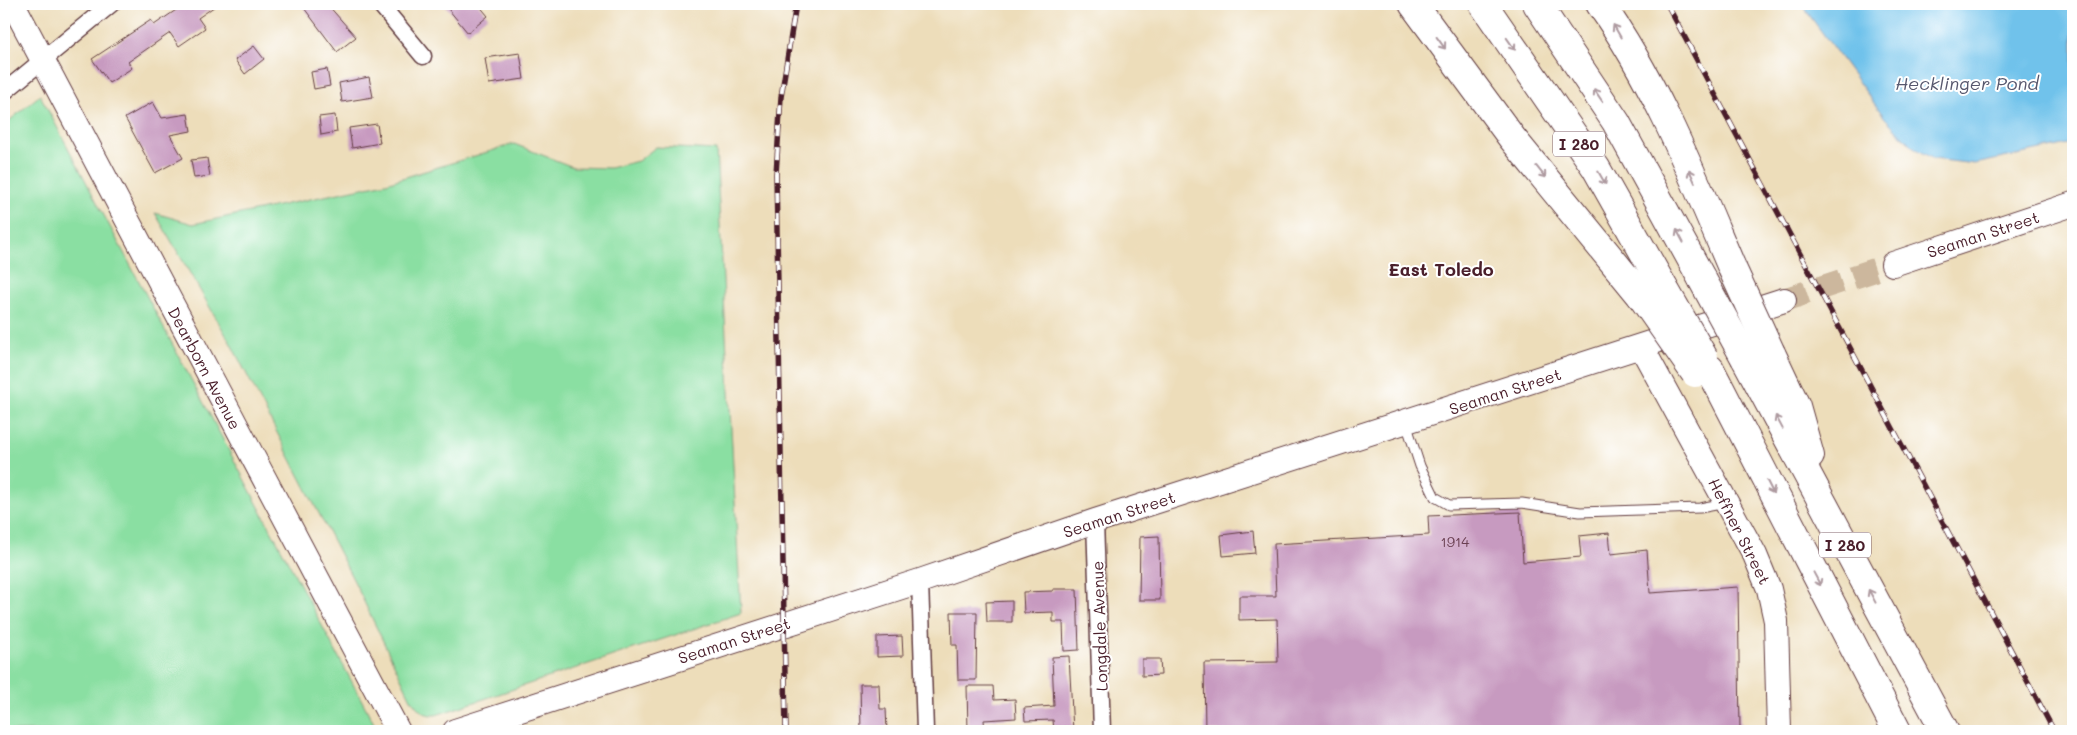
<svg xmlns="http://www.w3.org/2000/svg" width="2077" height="735" viewBox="0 0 2077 735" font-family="Mali,sans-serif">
<rect width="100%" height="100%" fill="#fff"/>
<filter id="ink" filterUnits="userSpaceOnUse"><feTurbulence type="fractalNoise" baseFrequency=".02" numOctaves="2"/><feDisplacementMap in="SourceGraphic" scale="10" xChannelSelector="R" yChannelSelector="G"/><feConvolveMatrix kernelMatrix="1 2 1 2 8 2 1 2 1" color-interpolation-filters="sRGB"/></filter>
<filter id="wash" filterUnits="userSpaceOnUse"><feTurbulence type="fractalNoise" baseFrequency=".0096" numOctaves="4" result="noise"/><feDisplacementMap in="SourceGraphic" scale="20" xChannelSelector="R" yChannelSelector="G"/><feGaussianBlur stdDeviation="1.12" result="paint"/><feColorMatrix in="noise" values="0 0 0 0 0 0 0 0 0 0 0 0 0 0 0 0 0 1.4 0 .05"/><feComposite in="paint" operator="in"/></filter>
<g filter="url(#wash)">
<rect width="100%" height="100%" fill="#edddba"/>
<g fill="#8adfa2" stroke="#6a7f66">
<polygon points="40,95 378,731 4,731 4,125"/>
<path d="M 514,144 L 573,167 L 610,168 L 638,161 L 656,147 L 716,150 L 741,613 L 436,715 C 423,716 418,709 411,699 L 355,583 L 230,342 L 155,213 L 193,224 L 386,183 Z"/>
</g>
<polygon fill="#6fc2eb" stroke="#5c708b" points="1804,4 2073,4 2073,143 1975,164 1933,159 1912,146 1885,118 1807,12"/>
<g id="blocks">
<g fill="#c79ac0">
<polygon points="185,4 218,4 198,18 205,28 179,46 170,33 128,62 132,68 109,83 92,59 151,20 154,25"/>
<polygon points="301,4 327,4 356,37 337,52"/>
<polygon points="444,4 478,4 488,16 468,33"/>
<polygon points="254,46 264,59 245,74 235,60"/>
<polygon points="520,53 524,79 489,84 485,58"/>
<polygon points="327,69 330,86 314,89 311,72"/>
<polygon points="369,77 373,97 342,102 339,83"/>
<polygon points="153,102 162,118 188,114 191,131 170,135 183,158 155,173 125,118"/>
<polygon points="335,115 337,132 321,135 319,117"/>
<polygon points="377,124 380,143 352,148 349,128"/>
<polygon points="207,158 210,176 194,178 191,160"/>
<polygon points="1520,512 1523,562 1581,557 1579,536 1609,533 1611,554 1647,550 1650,593 1738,587 1740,731 1205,731 1204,663 1278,662 1277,619 1239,620 1239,596 1276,596 1274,544 1429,535 1428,516"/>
<polygon points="1253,531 1255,553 1223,556 1221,535"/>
<polygon points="1159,536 1160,600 1139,600 1140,537"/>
<polygon points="1053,589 1077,589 1079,650 1064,651 1063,622 1053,622 1053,612 1024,613 1023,592 1053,591"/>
<polygon points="1012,601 1012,622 987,622 986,602"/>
<polygon points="951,612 977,612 976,680 958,680 957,645 952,645"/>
<polygon points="902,636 903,656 877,657 877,637"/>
<polygon points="1069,656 1073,731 1054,731 1053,720 1025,721 1024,708 1054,706 1052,657"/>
<polygon points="1142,659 1160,659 1161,675 1142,676"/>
<polygon points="860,684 879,684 880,709 886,709 887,731 861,731"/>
<polygon points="967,686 993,686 994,700 1015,699 1016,718 984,720 985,731 968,731"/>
</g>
</g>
</g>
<g filter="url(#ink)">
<use href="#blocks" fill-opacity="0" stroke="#623c40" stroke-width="1"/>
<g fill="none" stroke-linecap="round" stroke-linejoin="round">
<polyline stroke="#ccb79d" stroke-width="24" stroke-dasharray="24 12" stroke-linecap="butt" points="1784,300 1893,264"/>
<defs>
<polyline id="lane" points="1406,423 1420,466 1435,497 1449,505 1522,503 1580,512 1700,508 1726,503"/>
<g id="street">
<polyline points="380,4 423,56"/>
<polyline points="4,92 111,4"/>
<polyline points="1095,521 1102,731"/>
<polyline points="920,581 925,731"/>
</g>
<g id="secondary">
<polyline points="13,4 398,731"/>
<polyline points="1893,264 2073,204"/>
<polyline points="1642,348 1755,555 1769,589 1776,621 1779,731"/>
<polyline points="455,731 920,581 1095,521 1784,300"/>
</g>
<g id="highway">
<polyline points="1413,4 1512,138 1642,297"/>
<polyline points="1483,4 1596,168 1665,290"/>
<polyline points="1537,4 1616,122 1702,279"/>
<path d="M 1600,4 C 1657,84 1694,179 1732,268"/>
<polyline points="1771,353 1796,406 1810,456"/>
<polyline points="1745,358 1945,731"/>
<polyline points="1710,369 1897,731"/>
</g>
</defs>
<use href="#lane" stroke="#623c40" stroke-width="11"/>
<use href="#street" stroke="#623c40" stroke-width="19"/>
<use href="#secondary" stroke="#623c40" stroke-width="26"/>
<use href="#highway" stroke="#623c40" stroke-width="30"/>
<use href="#lane" stroke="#fff" stroke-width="9"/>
<use href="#street" stroke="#fff" stroke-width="16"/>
<use href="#secondary" stroke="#fff" stroke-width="24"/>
<use href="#highway" stroke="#fff" stroke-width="28"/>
<defs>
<g id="rail">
<polyline points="1667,4 2054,731"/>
<polyline points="786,731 776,174 781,97 796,4"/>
</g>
</defs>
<use href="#rail" stroke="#4a1f2b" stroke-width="5.5"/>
<use href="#rail" stroke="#fff" stroke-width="4" stroke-dasharray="11" stroke-linecap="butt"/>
<defs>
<g id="highway-bridge">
<polyline points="1732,268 1771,353"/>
<polyline points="1702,279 1745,358"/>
<polyline points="1665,290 1704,358"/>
<polyline points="1642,297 1695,373"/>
</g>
</defs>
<use href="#highway-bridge" stroke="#623c40" stroke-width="30" stroke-linecap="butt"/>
<use href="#highway-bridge" stroke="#fff" stroke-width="28"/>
</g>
<defs><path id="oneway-shaft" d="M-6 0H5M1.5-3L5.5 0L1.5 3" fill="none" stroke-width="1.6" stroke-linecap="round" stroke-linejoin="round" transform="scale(1.25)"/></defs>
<g stroke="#ae9aa0">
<use href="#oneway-shaft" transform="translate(1617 31) rotate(-120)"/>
<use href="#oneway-shaft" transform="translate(1441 43) rotate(54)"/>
<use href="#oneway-shaft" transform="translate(1511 44) rotate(55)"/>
<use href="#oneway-shaft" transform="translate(1598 95) rotate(-124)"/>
<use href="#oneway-shaft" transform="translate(1541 172) rotate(51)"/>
<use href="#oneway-shaft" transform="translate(1692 176) rotate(-114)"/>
<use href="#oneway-shaft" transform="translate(1602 178) rotate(60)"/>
<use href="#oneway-shaft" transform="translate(1680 236) rotate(-118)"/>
<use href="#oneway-shaft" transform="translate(1779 422) rotate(-118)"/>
<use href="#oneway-shaft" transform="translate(1770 487) rotate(63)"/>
<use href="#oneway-shaft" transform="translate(1817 579) rotate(62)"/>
<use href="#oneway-shaft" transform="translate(1872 596) rotate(-118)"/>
</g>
</g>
<g text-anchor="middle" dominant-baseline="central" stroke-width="4" stroke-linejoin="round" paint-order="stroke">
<g font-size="14" fill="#693e50">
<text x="1455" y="541">1914</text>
</g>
<g fill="#fff" stroke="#80626b" stroke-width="1">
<rect x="1553" y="131.5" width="52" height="25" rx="4"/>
<rect x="1819" y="532.5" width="52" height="25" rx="4"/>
</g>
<g font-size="15" font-weight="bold" fill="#4a1f2b">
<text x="1579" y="144">I 280</text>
<text x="1845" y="545">I 280</text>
</g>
<g font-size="16" fill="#4a1f2b" stroke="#fff">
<text transform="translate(1983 234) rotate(-18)">Seaman Street</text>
<text transform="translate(205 368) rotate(62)">Dearborn Avenue</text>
<text transform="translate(1505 391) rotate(-18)">Seaman Street</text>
<text transform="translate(1119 514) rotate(-18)">Seaman Street</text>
<text transform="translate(1740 531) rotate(63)">Heffner Street</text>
<text transform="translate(1099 626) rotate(-92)">Longdale Avenue</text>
<text transform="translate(734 640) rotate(-18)">Seaman Street</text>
</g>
<g font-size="18" font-style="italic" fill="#57586e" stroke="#fff">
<text x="1967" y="83">Hecklinger Pond</text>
</g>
<g font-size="18" font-weight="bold" fill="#4a1f2b" stroke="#fff">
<text x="1441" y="269">East Toledo</text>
</g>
</g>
<rect width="2077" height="735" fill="none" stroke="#fff" stroke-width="20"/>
</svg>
